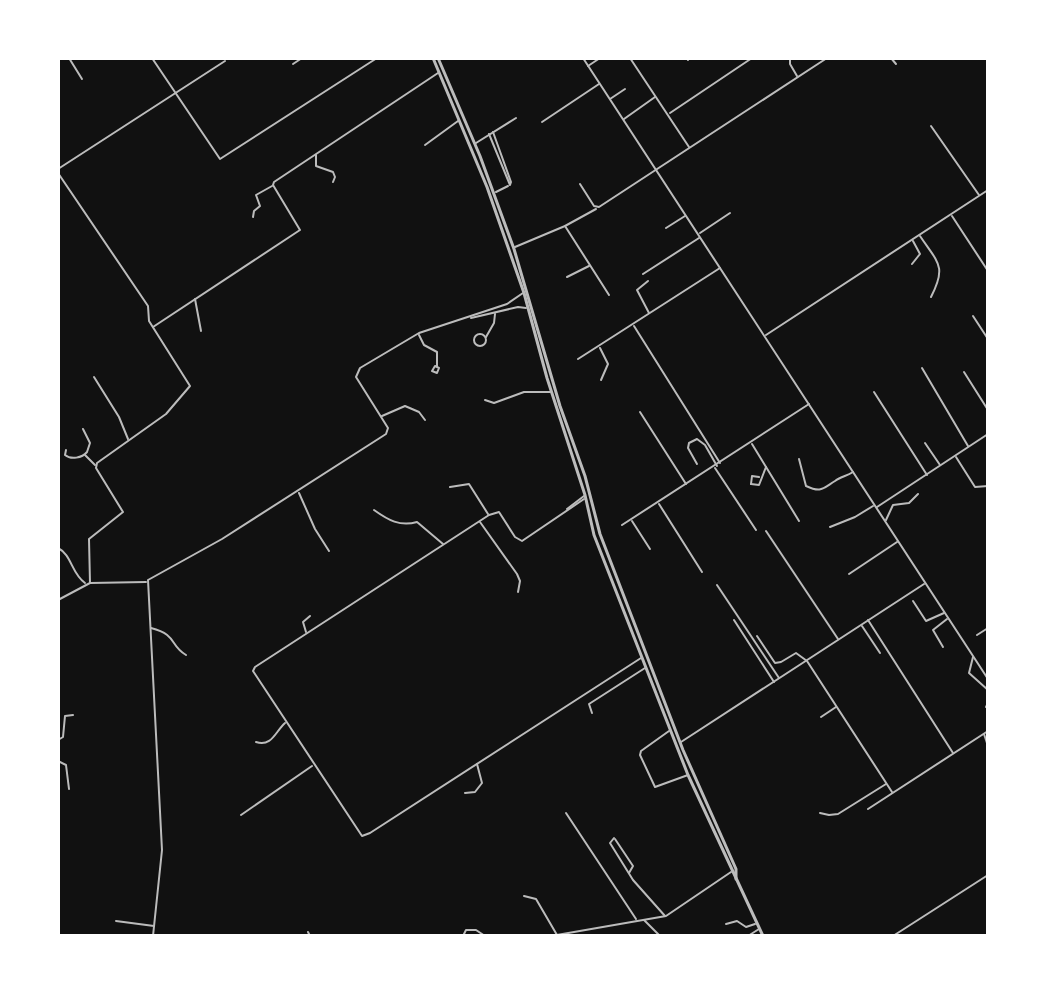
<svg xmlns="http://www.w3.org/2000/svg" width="1046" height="994" viewBox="0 0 1046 994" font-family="'DejaVu Sans',sans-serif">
<rect width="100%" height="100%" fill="#111"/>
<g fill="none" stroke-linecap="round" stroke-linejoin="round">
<g stroke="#bcbcbc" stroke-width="2">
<polyline points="69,58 82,79"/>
<polyline points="152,58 220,159 377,58"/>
<polyline points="583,58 988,679"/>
<polyline points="630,58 689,147"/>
<polyline points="687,58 688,60"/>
<polyline points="790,58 790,64 797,76"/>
<polyline points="891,58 896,64"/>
<polyline points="293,64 302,58"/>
<polyline points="588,66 600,58"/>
<polyline points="610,99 625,89"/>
<polyline points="670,113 752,58"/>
<polyline points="624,119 655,97"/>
<polyline points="542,122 599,84"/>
<polyline points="931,126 979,195"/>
<polyline points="489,134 510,185 511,182 493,132"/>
<polyline points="476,143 516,118"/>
<polyline points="425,145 458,121"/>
<polyline points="316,155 316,166 333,172 335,177 333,182"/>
<polyline points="58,169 225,61"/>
<polyline points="58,173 148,306 149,321 190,386 166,414 97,463 96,468 123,512 89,539 90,583"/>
<polyline points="580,184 594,206 599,207 827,58"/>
<polyline points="496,192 508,186"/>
<polyline points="952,216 988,271"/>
<polyline points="253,217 254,211 260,206 256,195 272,186"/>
<polyline points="565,226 609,295"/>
<polyline points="666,228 685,216"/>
<polyline points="700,233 730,213"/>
<path d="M 920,236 C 938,263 947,266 931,297"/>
<polyline points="515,247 565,226 596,209"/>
<polyline points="912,264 920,254 913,241"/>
<polyline points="643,274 699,238"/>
<polyline points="567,277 589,266"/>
<polyline points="648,281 637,290 649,313"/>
<polyline points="195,299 201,331"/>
<polyline points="973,316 988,339"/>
<polyline points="471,318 518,307 526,308"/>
<polyline points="634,326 720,463"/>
<polyline points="153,327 300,230 273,185 274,182 438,73"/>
<circle cx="480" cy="340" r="6"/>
<polyline points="419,335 424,345 437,352 437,366"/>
<polyline points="766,335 988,190"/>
<polyline points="486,337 494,323 495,314"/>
<polyline points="600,348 608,364 601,380"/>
<polyline points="578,359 720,268"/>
<polygon points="435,366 439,368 437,373 432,371"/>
<polyline points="922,368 968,446"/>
<polyline points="964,372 988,410"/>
<polyline points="94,377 119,417 128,439"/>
<polyline points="874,392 927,475"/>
<polyline points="485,400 494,403 524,392 550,392"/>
<polyline points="640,412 686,484"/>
<polyline points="382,416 405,406 419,412 425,420"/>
<polyline points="925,443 940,465"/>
<polyline points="752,444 799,521"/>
<path d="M 66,450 L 65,455 C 71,460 82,458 87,452 L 90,443 L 83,429"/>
<polyline points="85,455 95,465"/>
<polyline points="956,457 975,487 988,486"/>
<path d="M 799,459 L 806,486 C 821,493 822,489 835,481 C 840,477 847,476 853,472"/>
<polyline points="697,464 688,448 689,443 697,439 705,445 717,466"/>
<polyline points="715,468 756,530"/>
<polyline points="751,484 759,485 766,467"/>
<polyline points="751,484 752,476 759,477"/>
<polyline points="450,487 469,484 488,514"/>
<polyline points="299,493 315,529 329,551"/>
<polyline points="584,499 522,541 515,537 499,512 489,515 255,667 253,671 362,836 370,833 641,658"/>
<polyline points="659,504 702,572"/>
<polyline points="877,507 988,434"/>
<polyline points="567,509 584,496"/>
<path d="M 374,510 C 388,520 400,527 417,522 L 443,544"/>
<polyline points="886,520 893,505 909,503 918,494"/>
<polyline points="632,521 650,549"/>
<polyline points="480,522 517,574 520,581 518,592"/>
<polyline points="622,525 809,404"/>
<polyline points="830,527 855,517 873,506"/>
<polyline points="766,531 838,639"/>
<path d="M 58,548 C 72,555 71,573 85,583"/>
<polyline points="849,574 897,542"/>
<polyline points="717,585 779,678"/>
<polyline points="58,600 90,583 146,582"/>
<polyline points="913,601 926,621 944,613"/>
<polyline points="734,620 774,682"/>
<polyline points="868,620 953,753"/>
<polyline points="862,626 880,653"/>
<path d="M 151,628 C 178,635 169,645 186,655"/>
<polyline points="306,632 303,622 310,616"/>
<polyline points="977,635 988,628"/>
<polyline points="757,636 775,663 781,662 796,653 807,661 892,792"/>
<polyline points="943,647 933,630 947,619"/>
<polyline points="973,657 969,673 988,690"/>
<polyline points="986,707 988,703"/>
<polyline points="592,713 589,704 645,668"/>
<polyline points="821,717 836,707"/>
<polyline points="669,731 641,751 640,755 655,787 688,775"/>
<polyline points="984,734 988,746"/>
<polyline points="58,740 63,737 65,716 73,715"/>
<path d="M 256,742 C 272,747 275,732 285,723"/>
<polyline points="681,742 924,584"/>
<polyline points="58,761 66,765 69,789"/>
<polyline points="465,793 475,792 482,783 477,764"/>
<polyline points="868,809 988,731"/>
<polyline points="566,813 636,919"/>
<polyline points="820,813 829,815 838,814 886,784"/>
<polyline points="241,815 312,766"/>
<polyline points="614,838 610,843 633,880 665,916"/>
<polyline points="615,839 633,866 629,873"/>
<polyline points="524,896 536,899 557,935"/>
<polyline points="644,920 660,936"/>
<polyline points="116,921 154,926"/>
<polyline points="726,924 737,921 746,927 755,924"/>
<polyline points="308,932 310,936"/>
<polyline points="153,936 162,850 148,580 222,539 386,434 388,428 356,377 360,368 419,333 507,304 523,293"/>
<polyline points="463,936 466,930 476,930 485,936"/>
<polyline points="551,936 666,916 731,872"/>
<polyline points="748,936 759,929"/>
<polyline points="893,936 988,875"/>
</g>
<g stroke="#bcbcbc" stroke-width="3">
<polyline points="433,58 487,187 524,293 547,378 585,495 594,535 688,775 763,936"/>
<polyline points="438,58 480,156 514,249 560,406 585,476 600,534 683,750 736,869 736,879"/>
</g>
</g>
<rect width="1046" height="994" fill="none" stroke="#ffffff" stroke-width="120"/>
</svg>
